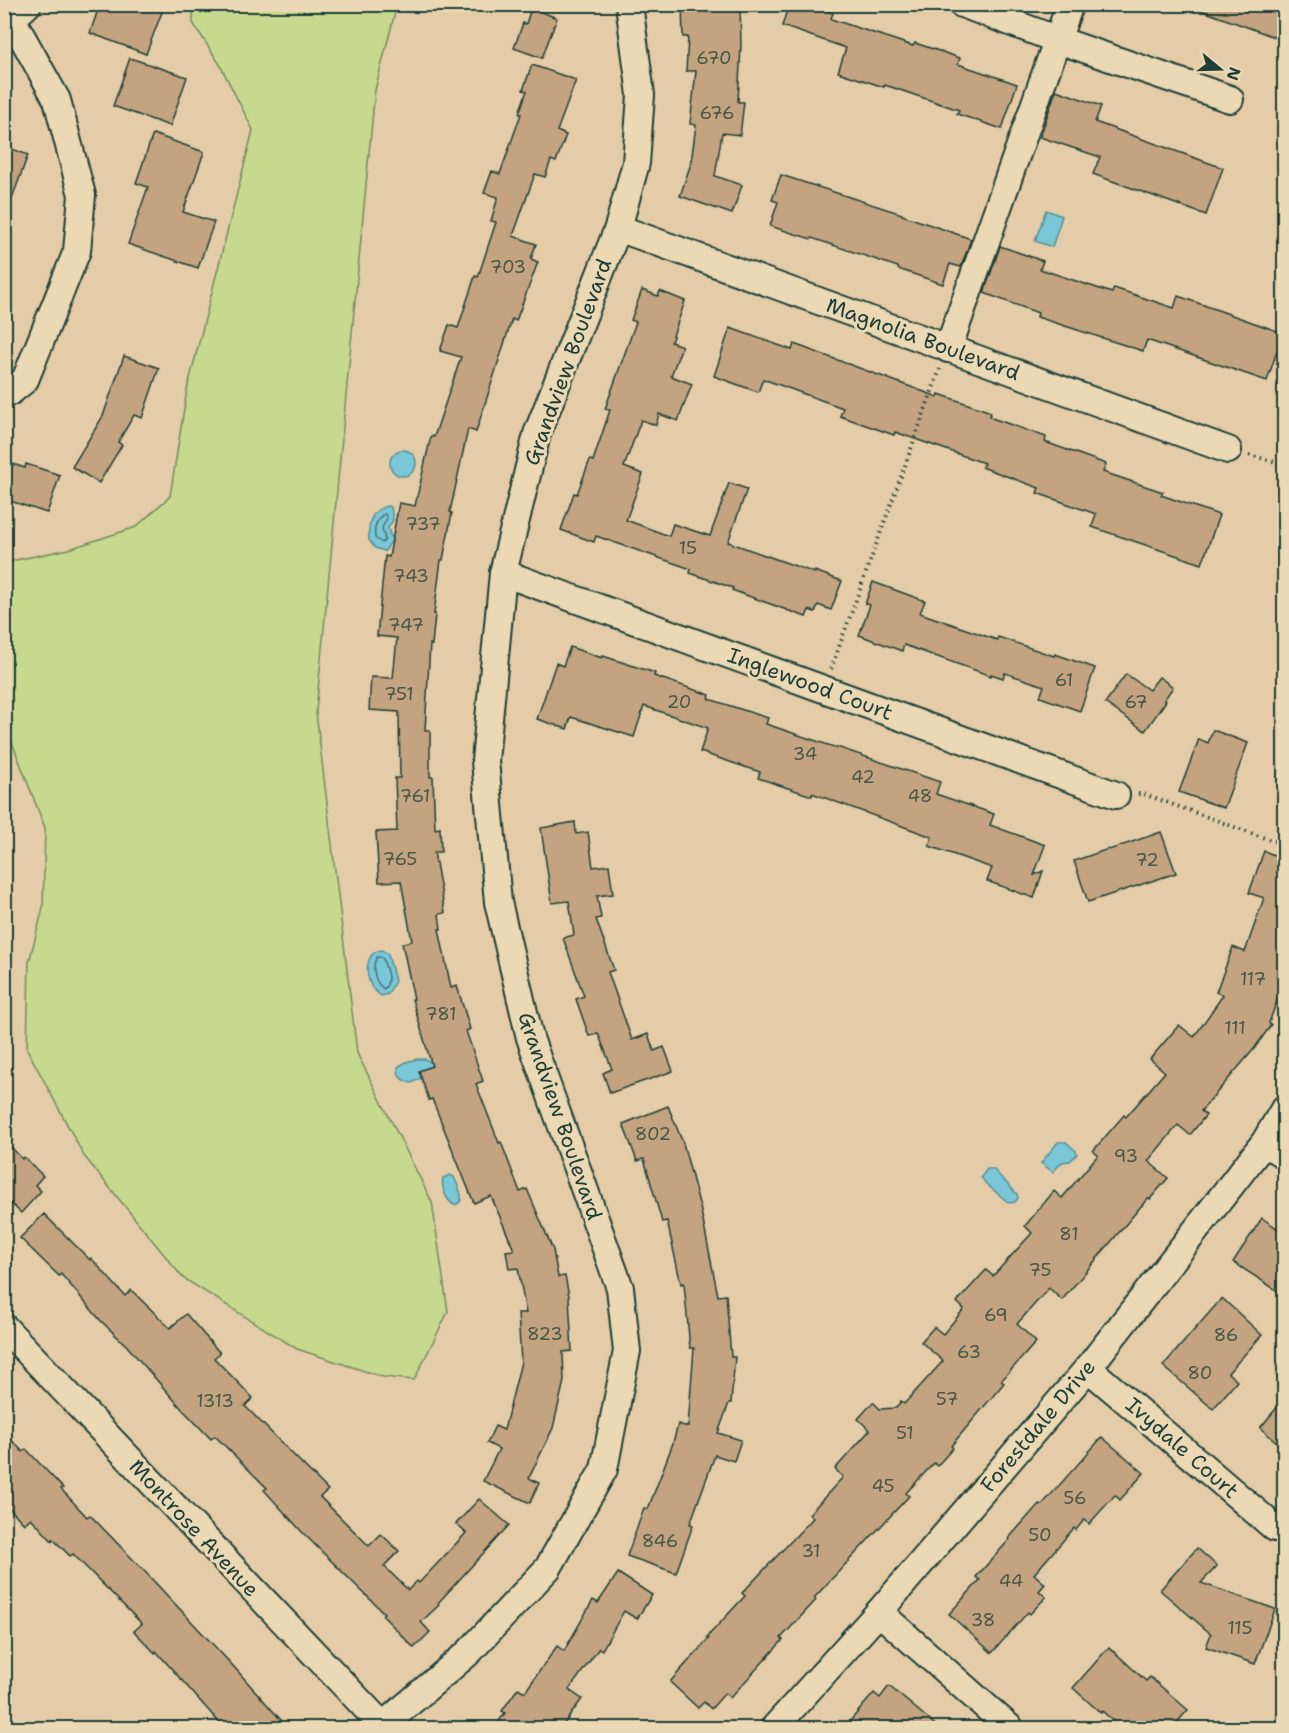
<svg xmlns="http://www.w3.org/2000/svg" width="1289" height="1733" viewBox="0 0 1289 1733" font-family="'Shantell Sans',sans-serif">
<rect width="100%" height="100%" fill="#e5cca8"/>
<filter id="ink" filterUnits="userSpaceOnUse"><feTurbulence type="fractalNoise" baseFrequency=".0167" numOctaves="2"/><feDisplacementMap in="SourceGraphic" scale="12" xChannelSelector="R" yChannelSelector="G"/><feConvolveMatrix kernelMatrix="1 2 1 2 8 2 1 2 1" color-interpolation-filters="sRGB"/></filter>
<g filter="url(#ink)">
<polygon fill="#c6d98e" stroke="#728b61" stroke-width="1.5" points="193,5 397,5 375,90 316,712 357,1053 432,1202 448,1312 414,1380 383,1377 297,1349 183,1278 84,1156 27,1049 29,962 43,908 45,828 5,724 5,580 11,561 69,549 136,527 170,496 187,390 253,130 219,63 193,23"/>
<g fill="#7ac7d8" stroke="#569096" stroke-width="1.5">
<polygon points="1046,210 1062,216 1052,247 1035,241"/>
<circle cx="403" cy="463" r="13"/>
<path d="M 387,506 L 391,507 L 393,520 L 388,528 L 392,540 L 385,551 L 375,548 L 369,540 C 368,525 370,510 387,506 Z"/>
<path d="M 381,950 L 388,954 L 395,981 L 388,994 L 381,996 C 378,993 373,990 371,986 C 365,973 365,953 381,950 Z"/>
<path d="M 417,1059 L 425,1059 L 431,1063 L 431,1067 L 419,1071 L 421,1078 L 412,1083 C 401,1080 398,1078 398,1067 L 406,1062 Z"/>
<polygon points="1058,1142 1066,1142 1076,1151 1077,1154 1070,1161 1062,1162 1053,1172 1041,1163"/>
<polygon points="987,1169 993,1169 1017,1194 1018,1198 1015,1202 1009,1203 986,1184 981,1177"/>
<path d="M 450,1175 L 454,1177 C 458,1187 468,1202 454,1205 C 446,1200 441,1188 443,1178 Z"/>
</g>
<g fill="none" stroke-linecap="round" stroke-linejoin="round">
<g stroke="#437476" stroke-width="1.5">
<path d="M 385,514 L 387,518 L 382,528 L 385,540 L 382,543 L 375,538 C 374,528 375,522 382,515 Z"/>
<path d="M 377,957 L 380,957 L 383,959 C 386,969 392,981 384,989 C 374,983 371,966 377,957 Z"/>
</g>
</g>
<g fill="#c4a480" stroke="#1f3d34" stroke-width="1.5">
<polygon points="100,4 165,4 146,54 90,33"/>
<polygon points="682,4 740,4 741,46 738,102 744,102 740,135 722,133 715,176 742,185 732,214 680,196 691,163 696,125 690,124 696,71 686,71 688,37 683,37"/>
<polygon points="789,4 808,4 833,13 831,19 913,46 915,43 960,58 958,64 1017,84 1002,129 957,114 959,110 885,85 884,87 838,72 846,48 782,26"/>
<polygon points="1192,4 1284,4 1284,26 1280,39 1192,7"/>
<polygon points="531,8 557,18 542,58 514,48 523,23 526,24"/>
<polygon points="130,58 187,77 170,126 113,106"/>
<polygon points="532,65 576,80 557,131 566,135 556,162 551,160 545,177 535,174 513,236 536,244 531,259 538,262 516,321 512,319 476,432 468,429 450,512 452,513 443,560 441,560 434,614 435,614 432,645 430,644 425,730 430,730 430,777 433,777 435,829 440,828 441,852 434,852 445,913 439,914 441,929 439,929 451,988 457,986 470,1029 466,1031 483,1081 476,1084 499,1143 501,1142 520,1192 527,1189 553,1250 558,1277 565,1276 569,1296 572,1351 563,1352 564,1381 553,1428 529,1478 539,1483 530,1503 483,1481 499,1449 487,1443 495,1426 504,1430 521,1362 518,1313 526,1313 518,1268 509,1269 506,1251 514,1250 491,1196 474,1203 432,1099 429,1100 419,1071 432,1066 412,999 414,999 402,943 412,941 401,881 379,882 376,832 397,831 395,778 400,778 399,712 369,710 371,677 393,678 397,638 377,636 385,556 389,557 399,503 415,506 431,436 434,437 461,357 440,351 449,325 458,328 475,276 478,277 496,222 491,221 498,197 484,193 492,171 500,174 521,114 519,113 527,91 523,90"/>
<polygon points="1056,90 1101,106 1095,122 1223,168 1206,215 1093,174 1100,157 1040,137"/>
<polygon points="153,134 204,152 183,212 214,222 198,268 128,244 148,187 136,183"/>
<polygon points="4,146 28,155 7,212 4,212"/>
<polygon points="781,175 902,214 902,215 971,239 961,267 950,264 943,284 898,269 898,267 812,238 811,239 770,226 778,202 772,200"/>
<polygon points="1000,246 1043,261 1040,269 1112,293 1114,288 1174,308 1178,296 1283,333 1267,381 1147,340 1143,351 1037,317 1038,313 984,293"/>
<polygon points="642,290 658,296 660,291 685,301 671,342 682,346 671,376 692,384 678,421 659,414 656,425 641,420 624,467 643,474 626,520 669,536 673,524 710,536 729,483 747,489 728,542 815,573 815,571 842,581 831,610 818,605 815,612 809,610 806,617 732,590 733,588 690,573 691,569 596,536 594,542 561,530 574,493 577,494 590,460 593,461 610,410 605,409 636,322 631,320"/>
<polygon points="730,328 792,350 794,344 938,397 939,394 991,412 989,417 1046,437 1045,442 1106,464 1103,472 1163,492 1161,495 1219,515 1202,564 1092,527 1096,514 1037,493 1039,488 982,467 984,463 895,432 894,435 840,416 843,408 763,379 758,392 714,376"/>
<polygon points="124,356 159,368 142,418 134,415 118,442 122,445 99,483 72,467 103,416"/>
<polygon points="13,464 25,468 26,464 60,475 47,513 4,499 4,472 9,473"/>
<polygon points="873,582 925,601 920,613 997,640 998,637 1054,656 1055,654 1095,668 1080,711 1040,697 1044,686 1005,673 1003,678 991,674 991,676 904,645 902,651 859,635 870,605 865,604"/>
<polygon points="570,647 602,658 603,656 655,673 654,676 710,695 709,699 768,718 766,724 837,748 837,747 940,782 936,794 994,814 990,825 1045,845 1034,875 1043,871 1034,898 987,881 992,868 929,846 932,837 812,793 812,796 758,778 760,772 700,752 708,728 644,706 634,737 571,717 567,729 537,719 556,663 563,666"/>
<polygon points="1126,674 1149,690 1159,677 1173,687 1164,700 1166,701 1145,731 1105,703"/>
<polygon points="1213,730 1248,743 1224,808 1179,792 1199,739 1208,743"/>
<polygon points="575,822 576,834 588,832 593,867 609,865 613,894 597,896 601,918 596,919 614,970 608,972 632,1040 648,1034 654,1051 664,1047 673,1071 610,1093 603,1073 612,1069 598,1033 589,1036 576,999 584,996 563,938 574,935 569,901 552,903 541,828"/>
<polygon points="1161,832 1176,873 1088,902 1074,861 1108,849 1109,850"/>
<polygon points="1264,851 1284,859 1284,997 1279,995 1269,1023 1271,1025 1254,1049 1201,1111 1206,1115 1190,1135 1178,1125 1148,1161 1168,1178 1150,1199 1148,1198 1062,1300 1049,1288 1017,1324 1036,1342 1001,1381 1004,1383 951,1446 953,1448 937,1466 934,1463 906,1493 909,1496 814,1598 816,1600 781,1638 783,1640 730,1698 725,1693 711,1709 704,1702 698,1708 670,1682 709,1638 707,1637 745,1596 742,1593 813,1518 809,1514 843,1477 835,1469 870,1430 858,1419 873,1402 880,1409 896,1408 901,1401 904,1404 943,1361 921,1342 934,1327 943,1334 964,1309 957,1302 986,1270 993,1276 1032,1233 1025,1226 1054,1191 1062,1198 1098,1155 1093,1151 1124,1115 1126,1117 1165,1072 1150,1059 1179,1025 1194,1037 1223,995 1216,992 1233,947 1245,952 1264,898 1249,893"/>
<polygon points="668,1106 683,1143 701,1211 718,1296 726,1295 731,1357 735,1357 731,1403 729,1403 718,1433 741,1440 734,1461 715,1455 690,1524 693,1525 676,1573 627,1556 644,1508 648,1509 673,1443 678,1424 688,1427 694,1348 690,1348 684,1283 681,1284 667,1221 662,1222 644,1159 637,1161 623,1124"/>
<polygon points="4,1139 22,1159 24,1157 43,1176 35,1185 41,1191 21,1213 4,1197"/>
<polygon points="44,1214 90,1260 91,1258 125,1296 131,1290 170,1328 186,1314 220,1353 214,1358 253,1398 245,1406 328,1490 320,1497 369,1546 381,1534 399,1551 384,1566 408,1590 417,1581 419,1583 466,1533 456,1524 479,1499 509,1525 438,1603 439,1605 421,1622 430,1632 414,1648 382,1615 384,1613 303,1533 264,1490 267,1488 215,1436 211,1439 182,1409 127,1346 101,1321 61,1274 59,1276 20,1238"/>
<polygon points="1262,1218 1284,1233 1284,1295 1233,1262"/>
<polygon points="1222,1298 1262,1335 1228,1373 1237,1381 1213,1409 1163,1366"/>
<polygon points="1284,1399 1284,1448 1260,1428"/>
<polygon points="4,1432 23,1452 26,1449 63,1488 61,1489 87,1517 90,1515 148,1575 234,1667 288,1728 224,1728 156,1651 155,1653 134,1631 142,1624 73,1554 70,1556 53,1539 52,1541 31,1518 24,1524 4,1502"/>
<polygon points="1102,1437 1144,1473 1120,1500 1115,1495 1089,1524 1084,1520 1076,1530 1074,1528 1034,1574 1045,1584 1039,1591 1046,1597 1030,1614 1028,1612 992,1653 949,1614 980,1580 976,1577 1010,1539 1009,1538 1039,1504 1041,1506"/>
<polygon points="1197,1548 1217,1566 1201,1583 1275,1609 1255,1664 1206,1647 1211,1634 1160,1590"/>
<polygon points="618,1573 652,1595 637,1619 624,1611 602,1650 599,1648 569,1690 582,1699 561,1728 494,1728 505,1713 502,1711 518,1688 525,1692 557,1646 564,1651 593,1600 598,1603"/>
<polygon points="1109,1647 1146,1681 1150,1677 1188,1710 1172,1728 1121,1728 1102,1711 1101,1713 1073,1688"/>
<polygon points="889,1686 939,1728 844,1728 874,1693 880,1698"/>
</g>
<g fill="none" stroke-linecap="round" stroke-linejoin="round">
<defs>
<g id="minor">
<polyline points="962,4 1058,40 1230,99"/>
<polyline points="4,13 12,19 57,100 82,195 77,251 25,380 10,392 4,392"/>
<polyline points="12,19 28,4"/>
<polyline points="618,228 1228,450"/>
<polyline points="948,349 1070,4"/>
<polyline points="503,573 1116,795"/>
<polyline points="1264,1143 1284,1155"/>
<polyline points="4,1327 385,1728"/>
<polyline points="1088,1368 1275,1528"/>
<polyline points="879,1612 1010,1728"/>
<polyline points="380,1728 469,1652 548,1568 604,1469 627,1351 620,1288 530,1038 498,902 485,761 503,573 537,434 618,228 636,163 641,95 629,4"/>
<polyline points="774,1728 879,1612 1088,1368 1264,1143 1284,1109"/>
</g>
</defs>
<use href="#minor" stroke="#1f3d34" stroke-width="30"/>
<g stroke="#1f3d34" stroke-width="4" stroke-dasharray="1.5 4.5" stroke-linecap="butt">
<polyline points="1249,455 1284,464"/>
<polyline points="831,669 940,369"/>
<polyline points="1138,794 1144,794 1284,845"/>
</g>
<use href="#minor" stroke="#ebd9b6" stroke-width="26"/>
</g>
</g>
<g text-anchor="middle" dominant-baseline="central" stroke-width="6" stroke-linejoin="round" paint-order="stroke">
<g font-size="18" fill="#485747">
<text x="714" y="58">670</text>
<text x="717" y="113">676</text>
<text x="508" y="267">703</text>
<text x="423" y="524">737</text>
<text x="688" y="548">15</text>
<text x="411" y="576">743</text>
<text x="406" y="625">747</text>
<text x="1064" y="680">61</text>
<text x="399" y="694">751</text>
<text x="679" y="702">20</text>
<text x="1136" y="702">67</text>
<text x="805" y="754">34</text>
<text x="863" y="777">42</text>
<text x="415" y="796">761</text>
<text x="920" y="796">48</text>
<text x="400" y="859">765</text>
<text x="1147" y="860">72</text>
<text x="1253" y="979">117</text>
<text x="441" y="1014">781</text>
<text x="1235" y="1028">111</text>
<text x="653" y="1134">802</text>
<text x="1126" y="1156">93</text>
<text x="1069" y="1234">81</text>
<text x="1040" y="1270">75</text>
<text x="996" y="1315">69</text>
<text x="545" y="1334">823</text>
<text x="1226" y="1335">86</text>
<text x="969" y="1352">63</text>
<text x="1200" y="1373">80</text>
<text x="947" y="1399">57</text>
<text x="215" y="1401">1313</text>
<text x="905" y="1433">51</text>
<text x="883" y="1486">45</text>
<text x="1075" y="1498">56</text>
<text x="1040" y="1535">50</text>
<text x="660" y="1541">846</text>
<text x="811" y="1551">31</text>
<text x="1011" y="1581">44</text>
<text x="983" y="1620">38</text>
<text x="1240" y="1628">115</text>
</g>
<g font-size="21" fill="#1f3d34" stroke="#ebd9b6">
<text transform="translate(923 339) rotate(20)">Magnolia Boulevard</text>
<text transform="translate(568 362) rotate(-70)">Grandview Boulevard</text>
<text transform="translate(810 684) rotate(20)">Inglewood Court</text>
<text transform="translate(560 1116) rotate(71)">Grandview Boulevard</text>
<text transform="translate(1038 1426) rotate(-50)">Forestdale Drive</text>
<text transform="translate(1182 1448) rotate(41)">Ivydale Court</text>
<text transform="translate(194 1528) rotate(47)">Montrose Avenue</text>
</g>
</g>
<rect width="1289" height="1733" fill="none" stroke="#ebd9b6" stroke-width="24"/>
<rect x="12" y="12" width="1265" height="1709" fill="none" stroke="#1f3d34" stroke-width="2" filter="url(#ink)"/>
<g transform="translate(1220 69) rotate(109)" stroke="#ebd9b6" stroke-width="4.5" paint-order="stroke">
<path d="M0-4.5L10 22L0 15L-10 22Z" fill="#1f3d34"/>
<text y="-9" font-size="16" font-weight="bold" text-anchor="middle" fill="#1f3d34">N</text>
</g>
</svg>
